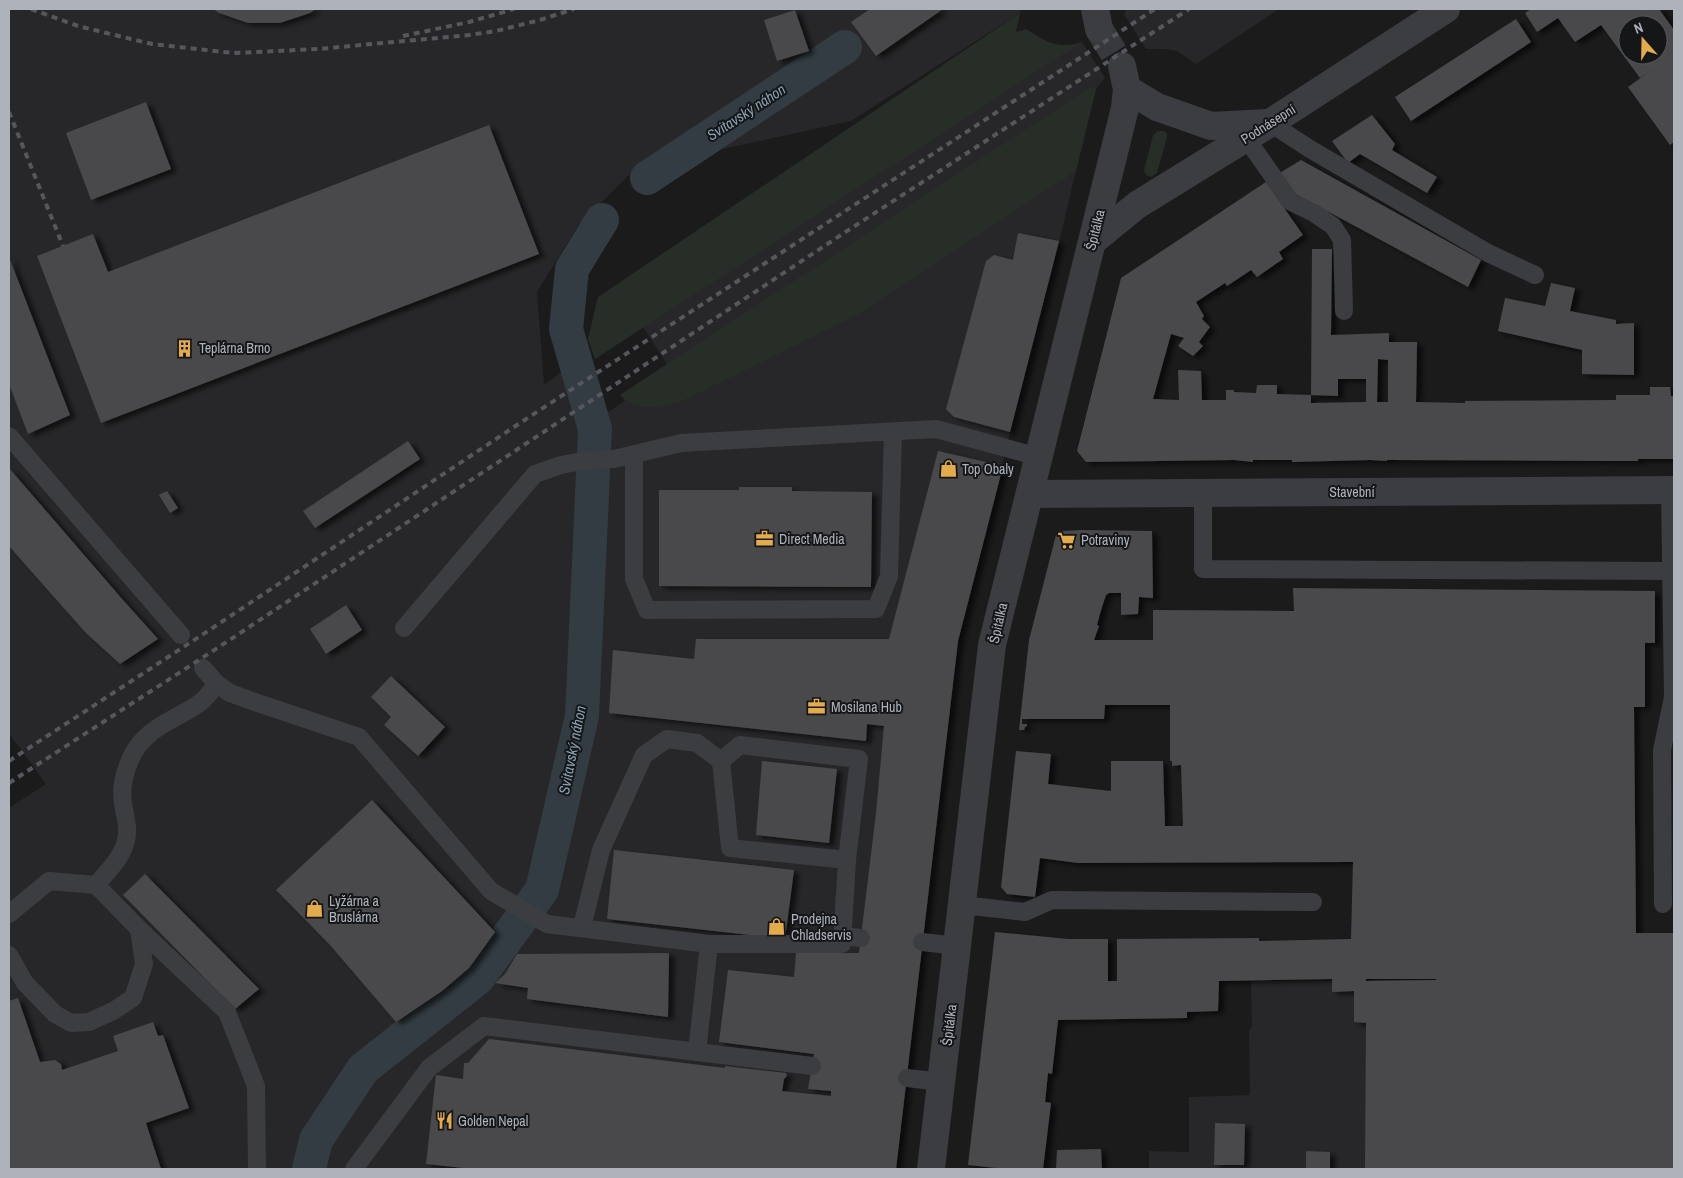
<svg xmlns="http://www.w3.org/2000/svg" width="1683" height="1178" viewBox="0 0 1683 1178" font-family="'Archivo Narrow',sans-serif">
<defs>
<filter id="shadow"><feDropShadow dx="5.5" dy="3" stdDeviation="2.5" flood-color="#0009"/></filter>
</defs>
<rect width="100%" height="100%" fill="#1b1b1c"/>
<g fill="#272729">
<polygon points="9,9 1021,9 1020,13 851,121 636,168 579,224 537,292 544,385 564,370 579,431 625,401 620,395 667,364 643,327 600,355 1026,29 1052,45 1070,46 1082,42 1105,78 1095,90 1053,268 1010,432 974,581 958,641 896,1169 9,1169 9,808 46,784 11,736 9,737"/>
<polygon points="1127,9 1279,9 1196,64 1177,51 1164,49 1146,49 1124,14"/>
<polygon points="1636,933 1674,933 1674,1169 1149,1169 1149,1151 1189,1152 1189,1097 1250,1095 1249,1030 1252,1027 1251,981 1453,979"/>
</g>
<g fill="#272e27">
<path d="M 1020,13 L 1016,32 L 1026,29 C 1047,42 1057,50 1082,42 L 595,359 L 588,339 L 598,297 Z"/>
<path d="M 1092,86 L 1096,90 L 1076,171 L 855,316 L 682,401 C 661,407 637,413 620,395 Z"/>
<polygon points="1158,131 1164,131 1167,134 1167,137 1157,173 1151,177 1146,175 1144,170 1153,135"/>
</g>
<g fill="none" stroke-linecap="round" stroke-linejoin="round">
<g stroke="#333c42" stroke-width="34">
<polyline points="647,178 845,47"/>
<polyline points="309,1169 316,1140 363,1069 477,979 542,890 582,716 595,429 566,329 572,269 602,220"/>
</g>
</g>
<g fill="#48494c" fill-rule="evenodd" filter="url(#shadow)">
<polygon points="213,9 316,9 310,13 280,23 248,23 219,13"/>
<polygon points="870,9 943,9 876,56 851,22"/>
<path d="M 1531,9 L 1659,9 L 1674,30 L 1674,142 L 1670,145 L 1628,87 L 1656,67 L 1640,78 L 1601,25 L 1575,42 L 1558,18 L 1537,32 L 1525,13 ZM 1628,25 L 1658,25 L 1658,55 L 1628,55 Z"/>
<polygon points="795,10 809,51 777,61 764,20"/>
<polygon points="1516,19 1531,42 1411,121 1395,97"/>
<polygon points="146,102 171,169 91,200 66,133"/>
<polygon points="1372,115 1395,144 1392,150 1437,177 1427,193 1360,154 1348,163 1332,141"/>
<polygon points="489,125 539,254 101,423 37,256 93,234 108,272"/>
<polygon points="1301,160 1481,260 1468,287 1290,191 1278,174"/>
<path d="M 1266,182 L 1303,235 L 1279,252 L 1283,259 L 1257,277 L 1251,270 L 1227,286 L 1225,283 L 1196,302 L 1204,316 L 1202,319 L 1210,327 L 1199,342 L 1203,346 L 1193,356 L 1178,346 L 1184,338 L 1171,334 L 1153,399 L 1179,400 L 1178,370 L 1201,371 L 1202,400 L 1226,400 L 1226,390 L 1234,390 L 1234,392 L 1256,393 L 1257,385 L 1277,385 L 1277,394 L 1311,395 L 1312,249 L 1332,249 L 1331,335 L 1389,333 L 1389,342 L 1417,342 L 1416,402 L 1465,403 L 1465,401 L 1616,400 L 1616,395 L 1650,395 L 1650,387 L 1670,387 L 1671,396 L 1674,396 L 1674,459 L 1638,459 L 1638,461 L 1616,461 L 1387,460 L 1387,461 L 1370,460 L 1292,462 L 1292,460 L 1253,460 L 1253,462 L 1234,460 L 1086,462 L 1077,451 L 1121,278 ZM 1378,359 L 1388,360 L 1388,402 L 1377,402 ZM 1338,379 L 1366,379 L 1366,402 L 1311,403 L 1311,395 L 1338,396 Z"/>
<polygon points="1018,233 1059,241 1010,432 954,417 946,409 986,261 994,255 1013,260"/>
<polygon points="9,257 70,415 28,434 9,384"/>
<polygon points="1551,283 1575,288 1570,311 1616,320 1616,324 1634,323 1634,375 1582,374 1582,350 1498,331 1505,298 1545,306"/>
<polygon points="408,441 420,459 315,528 303,511"/>
<polygon points="938,451 1003,466 958,641 896,1169 473,1169 426,1164 436,1075 463,1079 464,1063 468,1063 489,1039 725,1068 725,1066 786,1073 787,1076 784,1079 782,1091 831,1096 831,1091 808,1089 814,1054 719,1042 728,970 794,977 796,953 859,953 876,813 884,726 867,724 866,741 609,713 613,650 694,659 696,639 889,639"/>
<polygon points="9,468 123,600 158,639 120,664 86,633 46,588 9,546"/>
<polygon points="739,487 792,487 792,491 872,492 871,587 659,586 659,490 739,490"/>
<polygon points="167,491 178,508 170,513 159,495"/>
<path d="M 1081,530 L 1152,531 L 1153,598 L 1139,597 L 1138,614 L 1121,615 L 1121,593 L 1109,593 L 1106,595 L 1101,610 L 1097,625 L 1099,626 L 1094,640 L 1153,640 L 1153,610 L 1294,611 L 1293,588 L 1655,591 L 1655,643 L 1645,643 L 1645,707 L 1634,707 L 1636,933 L 1674,933 L 1674,1169 L 1365,1169 L 1366,1023 L 1354,1022 L 1354,991 L 1332,992 L 1332,979 L 1219,981 L 1218,1011 L 1187,1012 L 1187,1018 L 1058,1020 L 1052,1074 L 1048,1073 L 1045,1102 L 1051,1103 L 1043,1169 L 1006,1169 L 968,1165 L 995,932 L 1068,939 L 1108,939 L 1108,981 L 1117,981 L 1117,939 L 1259,938 L 1259,941 L 1351,939 L 1353,862 L 1078,863 L 1040,858 L 1035,897 L 1007,894 L 1001,887 L 1016,751 L 1051,754 L 1048,784 L 1111,791 L 1111,761 L 1163,761 L 1165,826 L 1183,826 L 1181,765 L 1172,766 L 1172,761 L 1170,761 L 1170,705 L 1105,705 L 1104,719 L 1022,719 L 1022,724 L 1027,724 L 1027,726 L 1025,727 L 1024,730 L 1019,730 L 1029,640 L 1056,535 L 1061,531 ZM 1366,979 L 1436,979 L 1436,980 L 1366,981 Z"/>
<polygon points="346,605 362,630 326,654 310,629"/>
<polygon points="391,676 445,727 418,756 384,725 391,717 371,697"/>
<polygon points="762,761 837,769 829,843 756,835"/>
<polygon points="372,800 495,932 469,968 442,991 396,1022 330,945 276,890"/>
<polygon points="614,850 794,870 785,939 607,919"/>
<polygon points="145,874 259,989 235,1009 123,895"/>
<polygon points="669,953 668,1017 527,999 528,988 495,983 505,974 517,954"/>
<polygon points="18,998 40,1062 55,1060 61,1064 62,1070 118,1051 113,1036 153,1022 158,1036 163,1035 189,1108 146,1123 161,1169 9,1169 9,1001"/>
<polygon points="1215,1123 1245,1124 1244,1165 1214,1165"/>
<polygon points="1101,1149 1102,1169 1056,1169 1057,1150"/>
<polygon points="1306,1151 1330,1152 1330,1169 1306,1169"/>
</g>
<g fill="none" stroke-linecap="round" stroke-linejoin="round">
<polyline stroke="#38393c" stroke-width="28" stroke-dasharray="28 14" stroke-linecap="butt" points="1099,29 1122,66"/>
<g stroke="#3c3d41" stroke-width="18">
<polyline points="1270,123 1310,149 1488,253 1535,275"/>
<polyline points="1246,138 1291,202 1314,213 1333,226 1342,240 1344,311"/>
<polyline points="9,436 181,635"/>
<polyline points="634,455 634,579 647,610 876,609 889,576 893,432"/>
<polyline points="1203,493 1203,569 1671,571"/>
<polyline points="404,628 535,474 561,465 582,461 614,459 681,443 936,429 1039,457"/>
<polyline points="203,668 217,684"/>
<polyline points="721,761 740,745 859,759 847,860"/>
<polyline points="96,885 139,929 227,1012 256,1086 257,1169"/>
<polyline points="1663,904 1662,750 1673,697 1670,490"/>
<polyline points="963,905 1025,912 1052,900 1313,902"/>
<path d="M 9,914 L 49,881 L 96,885 C 107,872 120,860 125,844 C 130,830 125,817 123,803 C 120,785 126,767 134,752 C 150,725 178,719 201,702 C 207,697 212,690 217,684 L 230,693 L 252,701 L 359,737 L 491,891 L 547,924 L 709,944"/>
<polyline points="582,927 601,850 644,755 667,739 697,743 721,761 730,848 847,860 842,944 709,944 697,1052"/>
<polyline points="842,936 861,938"/>
<polyline points="922,942 958,946"/>
<polyline points="9,955 25,983 55,1014 71,1023 89,1022 113,1011 133,998 144,964 139,929"/>
<polyline points="907,1078 942,1082"/>
<polyline points="354,1169 429,1068 484,1026 812,1066"/>
</g>
<g stroke="#3c3d41" stroke-width="28">
<polyline points="1095,9 1099,29"/>
<polyline points="1127,89 1157,107 1211,126 1267,123"/>
<polyline points="1093,241 1137,205 1270,123 1446,9"/>
<polyline points="1030,494 1674,490"/>
<polyline points="931,1169 992,645 1125,108 1127,89 1122,66"/>
</g>
<g stroke="#55575c" stroke-width="4" stroke-dasharray="6 5" stroke-linecap="butt">
<polyline points="31,9 78,26 131,39 152,44 233,53 319,49 469,35 496,31 540,20 574,9"/>
<polyline points="403,36 469,22 514,9"/>
<polyline points="9,112 63,246"/>
<polyline points="9,761 211,629 517,425 1155,9"/>
<polyline points="9,783 219,647 844,233 1189,9"/>
</g>
</g>
<defs>
<symbol id="building-bare" viewBox="-9 -9 18 18"><path d="M-4-6H4V6H1V3H-1V6H-4ZM-2.5-4.3h1.7v1.8h-1.7ZM.8-4.3h1.7v1.8H.8ZM-2.5-1h1.7V.8h-1.7ZM.8-1h1.7V.8H.8Z" fill="#e3ab4c" stroke="#151618" stroke-width="2.5" paint-order="stroke"/></symbol>
<symbol id="shop-bare" viewBox="-9 -9 18 18"><path d="M-5-2.5h2.3a2.7 3.5 0 0 1 5.4 0H5L5.5 6h-11ZM-1.5-2.5h3a1.5 2.3 0 0 0-3 0Z" fill="#e3ab4c" stroke="#151618" stroke-width="2.5" paint-order="stroke"/></symbol>
<symbol id="office-bare" viewBox="-9 -9 18 18"><path d="M-6-3h4V-5.5h4V-3h4V5H-6ZM-1-4.5V-3h2v-1.5ZM-6 0V1H6V0Z" fill="#e3ab4c" stroke="#151618" stroke-width="2.5" paint-order="stroke"/></symbol>
<symbol id="supermarket-bare" viewBox="-9 -9 18 18"><path d="M-6-5.5h2.5l.6 2H6L4.5 2H-2.5L-4.4-4H-6ZM-1.5 3.2a1.3 1.3 0 1 0 .1 0ZM3 3.2a1.3 1.3 0 1 0 .1 0Z" fill="#e3ab4c" stroke="#151618" stroke-width="2.5" paint-order="stroke"/></symbol>
<symbol id="restaurant-bare" viewBox="-9 -9 18 18"><path d="M-5-6h1v4h1v-4h1v4h1v-4h1v5L-1.5 .5V6h-2V.5L-5-1ZM5-6V6H3V1.5H1.5Q1.5-4 5-6Z" fill="#e3ab4c" stroke="#151618" stroke-width="2.5" paint-order="stroke"/></symbol>
</defs>
<g fill-rule="evenodd">
<use href="#building-bare" x="172" y="336" width="25" height="25"/>
<use href="#shop-bare" x="936" y="456" width="25" height="25"/>
<use href="#office-bare" x="752" y="526" width="25" height="25"/>
<use href="#supermarket-bare" x="1054" y="528" width="25" height="25"/>
<use href="#office-bare" x="804" y="694" width="25" height="25"/>
<use href="#shop-bare" x="302" y="896" width="25" height="25"/>
<use href="#shop-bare" x="764" y="914" width="25" height="25"/>
<use href="#restaurant-bare" x="432" y="1108" width="25" height="25"/>
</g>
<g text-anchor="middle" dominant-baseline="central" stroke-width="4" stroke-linejoin="round" paint-order="stroke">
<g font-size="14" fill="#aeb3bb" stroke="#151618">
<text transform="translate(1268 124) rotate(-32)">Podnásepní</text>
<text transform="translate(1095 230) rotate(-76)">Špitálka</text>
<text x="1352" y="492">Stavební</text>
<text transform="translate(998 623) rotate(-77)">Špitálka</text>
<text transform="translate(949 1025) rotate(-83)">Špitálka</text>
</g>
<g font-size="14" fill="#aeb3bb" stroke="#151618" text-anchor="start">
<text x="199" y="348">Teplárna Brno</text>
<text x="962" y="469">Top Obaly</text>
<text x="779" y="539">Direct Media</text>
<text x="1081" y="540">Potraviny</text>
<text x="831" y="707">Mosilana Hub</text>
<text x="329" y="901">Lyžárna a<tspan x="329" dy="16">Bruslárna</tspan></text>
<text x="791" y="919">Prodejna<tspan x="791" dy="16">Chladservis</tspan></text>
<text x="458" y="1121">Golden Nepal</text>
</g>
<g font-size="15" font-style="italic" fill="#89a0b2" stroke="#151618">
<text transform="translate(746 112) rotate(-33)">Svitavský náhon</text>
<text transform="translate(572 750) rotate(-79)">Svitavský náhon</text>
</g>
</g>
<rect width="1683" height="1178" fill="none" stroke="#aeb3bb" stroke-width="20"/>
<g transform="translate(1643 40) rotate(340)"><circle r="24" fill="#151618" stroke="#525559"/>
<path d="M0-4L9 19L0 12L-9 19Z" fill="#e3ab4c"/>
<text y="-8" font-size="14" font-weight="bold" text-anchor="middle" fill="#aeb3bb">N</text>
</g>
</svg>
